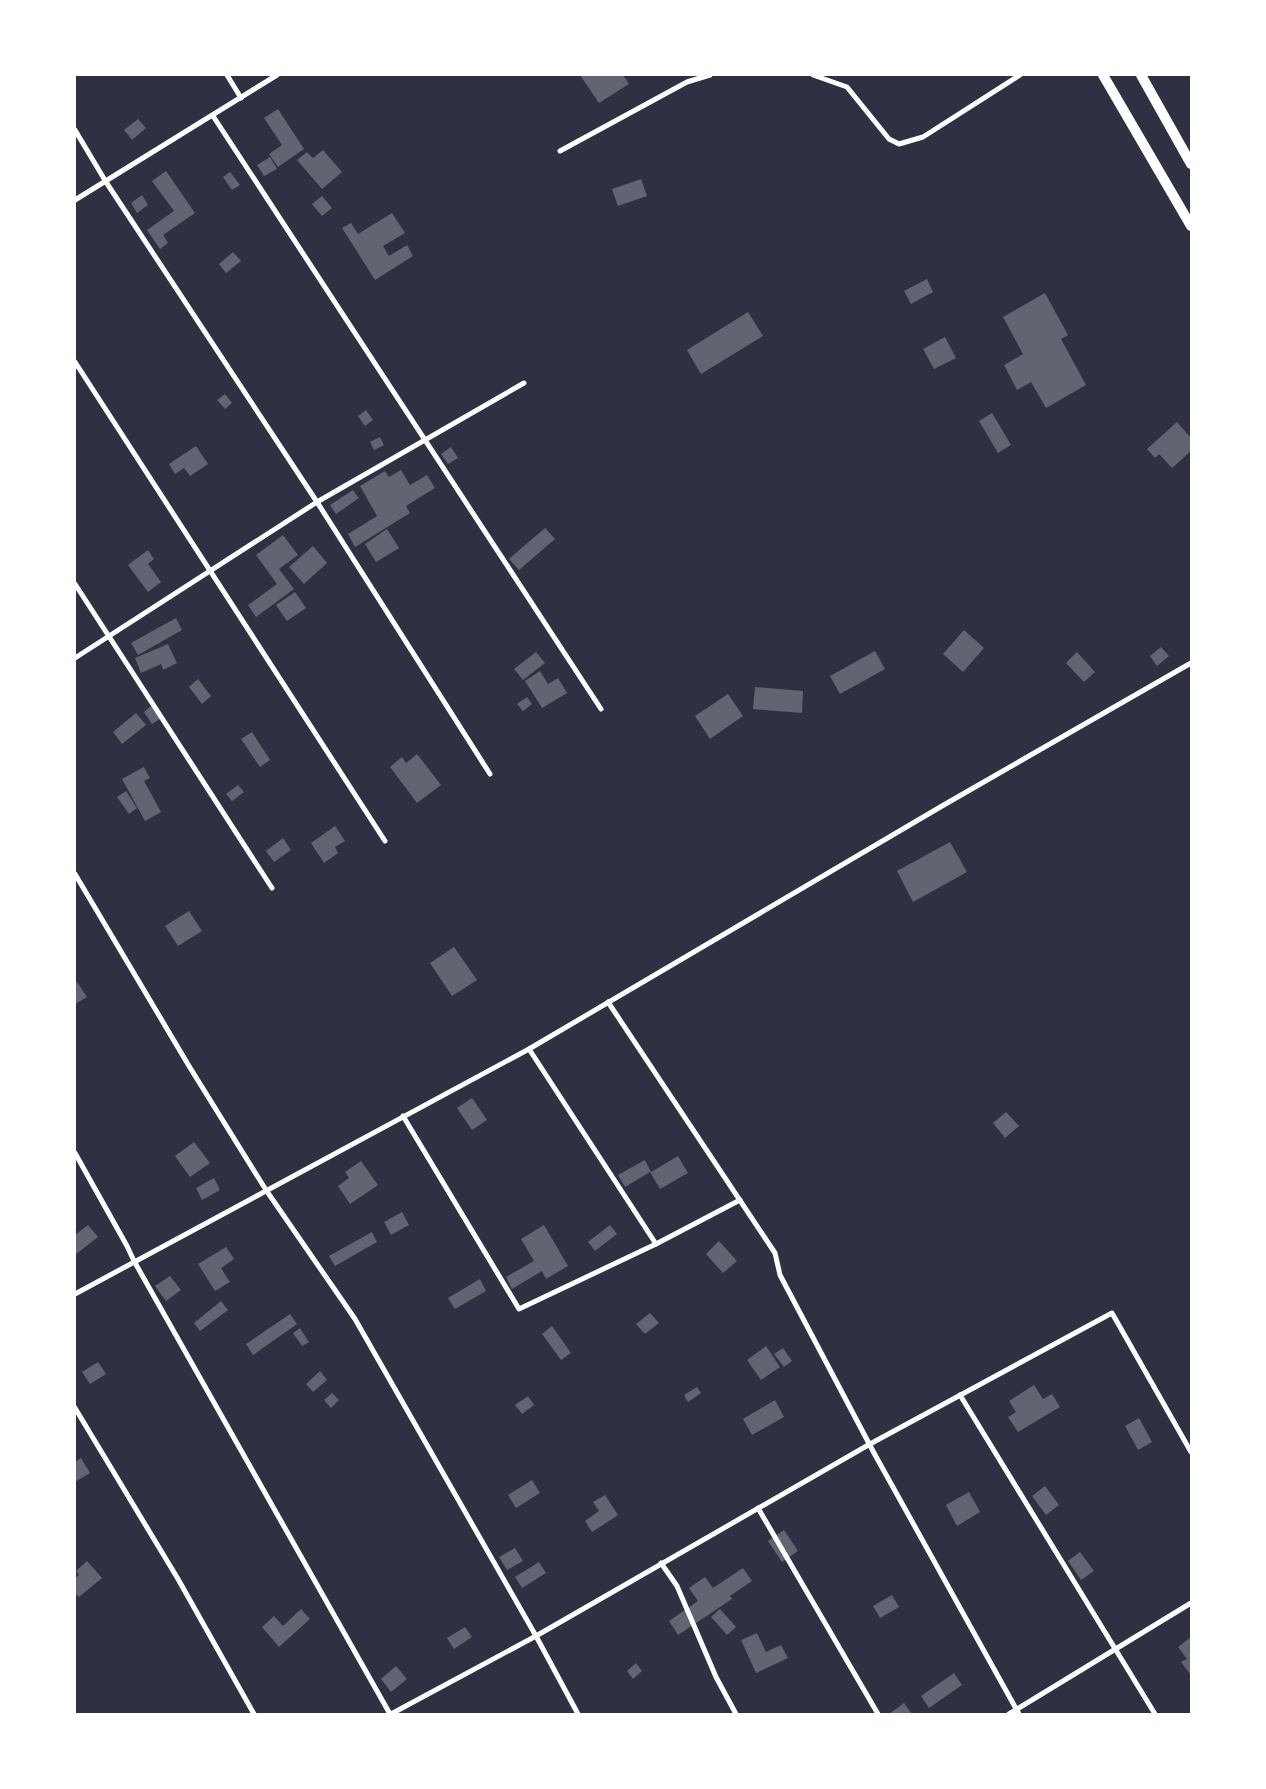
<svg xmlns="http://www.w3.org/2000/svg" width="1266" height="1789" viewBox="0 0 1266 1789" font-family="Roboto,sans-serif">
<rect width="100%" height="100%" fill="#2d3142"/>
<g fill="#626471">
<polygon points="580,75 623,75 629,84 599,103"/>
<polygon points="278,109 304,149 278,167 269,154 282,145 264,118"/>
<polygon points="138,119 146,128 132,140 124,130"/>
<polygon points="323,150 342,172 322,189 297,160 307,152 313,158"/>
<polygon points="270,157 277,169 264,176 257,165"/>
<polygon points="166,171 195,213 163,235 168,243 160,249 147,230 174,211 152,181"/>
<polygon points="230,172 240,185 232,190 223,177"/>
<polygon points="641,179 647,196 618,206 612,189"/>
<polygon points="142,195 148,205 137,213 131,203"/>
<polygon points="322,196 332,208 322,216 312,204"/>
<polygon points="392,213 405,233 383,246 389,256 407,245 413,256 375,280 342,228 351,223 358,234"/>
<polygon points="233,252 241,261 226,273 219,264"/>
<polygon points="927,279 933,292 911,304 904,291"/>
<polygon points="1045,293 1068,335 1061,339 1086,385 1046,408 1031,382 1017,390 1004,365 1023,354 1003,317"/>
<polygon points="748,312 763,336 701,374 687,350"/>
<polygon points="945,337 956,358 934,369 923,349"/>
<polygon points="225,394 232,403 225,409 217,400"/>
<polygon points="366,410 373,420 365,426 358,416"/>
<polygon points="992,413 1011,445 998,453 979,421"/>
<polygon points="1177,422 1191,438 1191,451 1172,468 1159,454 1155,458 1147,449"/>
<polygon points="380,437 384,445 374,450 370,442"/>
<polygon points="196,446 208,464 190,476 184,468 175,474 169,464"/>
<polygon points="451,447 458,458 448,464 441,454"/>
<polygon points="401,470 410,485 427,475 435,488 406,506 410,513 355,547 348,534 377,516 360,486 385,471 389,477"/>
<polygon points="353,490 359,498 336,514 330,505"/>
<polygon points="545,528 555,539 519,570 509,559"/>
<polygon points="387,529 399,548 376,562 365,544"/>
<polygon points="283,535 298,555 279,569 294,589 256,617 248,605 277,584 256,555"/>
<polygon points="313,546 327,563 304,584 289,567"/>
<polygon points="148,550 154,559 148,564 161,582 148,592 128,565"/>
<polygon points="295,592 306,608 287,621 276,605"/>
<polygon points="176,618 182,630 138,655 131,643"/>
<polygon points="964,630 984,648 963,672 943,654"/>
<polygon points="168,644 177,663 163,670 161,664 141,673 135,658"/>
<polygon points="1161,647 1169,656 1157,666 1150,656"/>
<polygon points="875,651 885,669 840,694 830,676"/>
<polygon points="536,652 545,663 523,680 514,669"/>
<polygon points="1077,652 1095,672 1084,682 1066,663"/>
<polygon points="540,671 548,684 558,678 567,693 542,708 525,681"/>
<polygon points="198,679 211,696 202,704 189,687"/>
<polygon points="755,687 803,691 802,713 753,709"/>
<polygon points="728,694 743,716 710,739 695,716"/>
<polygon points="527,697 532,704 523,711 517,704"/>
<polygon points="151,706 160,719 152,724 144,712"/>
<polygon points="136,713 146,725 122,744 113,732"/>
<polygon points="252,732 270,760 260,767 241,739"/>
<polygon points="417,754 441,785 417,803 390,767 402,757 406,763"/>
<polygon points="144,767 150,778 144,781 161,812 145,821 122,779"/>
<polygon points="238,785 244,792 232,801 226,794"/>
<polygon points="126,791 137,808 129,814 117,797"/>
<polygon points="335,826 345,841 335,847 338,853 324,863 311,843"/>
<polygon points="283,838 291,850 274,862 266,851"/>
<polygon points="950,842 967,872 913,902 897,871"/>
<polygon points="189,911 202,931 178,946 165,926"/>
<polygon points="454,947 477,980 452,996 430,963"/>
<polygon points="77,982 87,997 75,1004 75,984"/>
<polygon points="472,1098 487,1120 472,1130 457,1108"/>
<polygon points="1006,1112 1019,1126 1005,1138 993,1123"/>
<polygon points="194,1142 210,1163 190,1177 175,1156"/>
<polygon points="678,1156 688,1173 660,1189 650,1172 625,1187 618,1175 645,1160 651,1172"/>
<polygon points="361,1161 378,1185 350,1204 338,1186 349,1178 345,1172"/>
<polygon points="214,1178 220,1190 202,1200 196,1188"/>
<polygon points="402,1212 409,1225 391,1235 384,1222"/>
<polygon points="88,1225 98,1237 75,1255 75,1235"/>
<polygon points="544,1225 568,1266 546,1279 542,1271 512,1289 506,1277 534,1261 521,1239"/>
<polygon points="610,1225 617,1234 595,1251 588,1242"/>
<polygon points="372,1232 377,1242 335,1266 329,1256"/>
<polygon points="719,1241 737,1261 723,1273 706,1254"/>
<polygon points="226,1247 234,1259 221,1268 230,1282 215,1291 198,1264"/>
<polygon points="170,1276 181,1290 166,1301 155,1286"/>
<polygon points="480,1279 486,1291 455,1309 448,1298"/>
<polygon points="221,1301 228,1310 200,1331 194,1323"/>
<polygon points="650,1313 659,1323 645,1334 636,1324"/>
<polygon points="290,1314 297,1324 253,1355 246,1344"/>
<polygon points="552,1326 571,1353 561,1360 542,1334"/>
<polygon points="300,1328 309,1342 302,1346 293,1333"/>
<polygon points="766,1346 780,1367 761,1380 747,1360"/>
<polygon points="783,1348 792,1361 784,1367 774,1354"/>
<polygon points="98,1362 106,1374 90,1384 82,1372"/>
<polygon points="320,1371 327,1380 313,1392 306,1384"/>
<polygon points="1034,1385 1043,1399 1052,1394 1060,1407 1018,1432 1008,1417 1016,1412 1009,1401"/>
<polygon points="697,1387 701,1393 688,1402 684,1395"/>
<polygon points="332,1393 339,1400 331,1408 324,1400"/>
<polygon points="528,1396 534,1405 522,1414 515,1405"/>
<polygon points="775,1400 784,1417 752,1435 743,1419"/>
<polygon points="1139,1418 1152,1442 1138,1450 1125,1426"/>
<polygon points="81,1458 90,1473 75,1482 75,1462"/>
<polygon points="532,1480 540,1493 516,1508 508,1495"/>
<polygon points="1045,1486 1059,1505 1046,1515 1032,1496"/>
<polygon points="969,1492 980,1512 957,1526 946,1505"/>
<polygon points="605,1495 618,1515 592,1532 585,1521 599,1511 593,1502"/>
<polygon points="784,1530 798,1551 782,1562 768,1541"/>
<polygon points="515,1548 523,1561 507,1570 499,1557"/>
<polygon points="1080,1552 1094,1571 1081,1580 1068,1561"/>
<polygon points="87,1561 102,1578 79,1597 75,1593 75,1578 79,1575 76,1571"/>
<polygon points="539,1562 546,1573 522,1588 515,1577"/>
<polygon points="743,1568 752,1581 730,1596 732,1599 678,1635 669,1621 698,1601 689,1588 705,1577 713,1588"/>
<polygon points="892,1595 899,1607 880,1618 873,1606"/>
<polygon points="301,1609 310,1619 279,1647 262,1627 274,1616 283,1626"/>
<polygon points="720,1609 736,1627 727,1635 711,1617"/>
<polygon points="465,1627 472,1637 454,1649 447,1638"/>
<polygon points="757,1633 766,1652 781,1645 788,1658 756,1673 741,1640"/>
<polygon points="1191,1637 1191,1673 1190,1674 1181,1662 1187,1659 1178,1647"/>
<polygon points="636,1663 642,1671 633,1679 627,1671"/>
<polygon points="396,1666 407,1679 391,1692 381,1679"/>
<polygon points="954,1673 962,1685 929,1708 921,1696"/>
<polygon points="904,1703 912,1714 889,1714"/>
</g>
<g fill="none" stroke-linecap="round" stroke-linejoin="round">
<g stroke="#fff" stroke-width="5">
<polyline points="227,75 241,98"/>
<polyline points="813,75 847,87 889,139 899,144 923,137 1020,75"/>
<polyline points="213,116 601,709"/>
<polyline points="75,130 106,182 317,502 490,774"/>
<polyline points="560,151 687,82 710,75"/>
<polyline points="75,200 277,75"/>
<polyline points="75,362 385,841"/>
<polyline points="75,584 272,888"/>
<polyline points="75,658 317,502 524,383"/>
<polyline points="75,874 189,1066 266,1190 355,1319 536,1636 578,1714"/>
<polyline points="608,1002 775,1253 780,1275 874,1453 1019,1714"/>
<polyline points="529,1049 656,1244"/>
<polyline points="403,1116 519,1309 656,1244 740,1200"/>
<polyline points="75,1153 127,1246 134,1261 390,1714"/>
<polyline points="75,1294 529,1049 942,806 1191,663"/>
<polyline points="960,1395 1155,1714"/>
<polyline points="75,1408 178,1579 254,1714"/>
<polyline points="758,1508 878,1714"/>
<polyline points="661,1563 677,1586 716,1677 736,1714"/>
<polyline points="391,1714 536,1636 870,1444 1112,1313 1191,1452"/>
<polyline points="1009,1714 1191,1603"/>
</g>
<g stroke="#fff" stroke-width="10">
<polyline points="1103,75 1191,226"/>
<polyline points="1141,75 1191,164"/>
</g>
</g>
<rect width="1266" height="1789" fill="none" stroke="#ffffff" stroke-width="152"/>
</svg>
